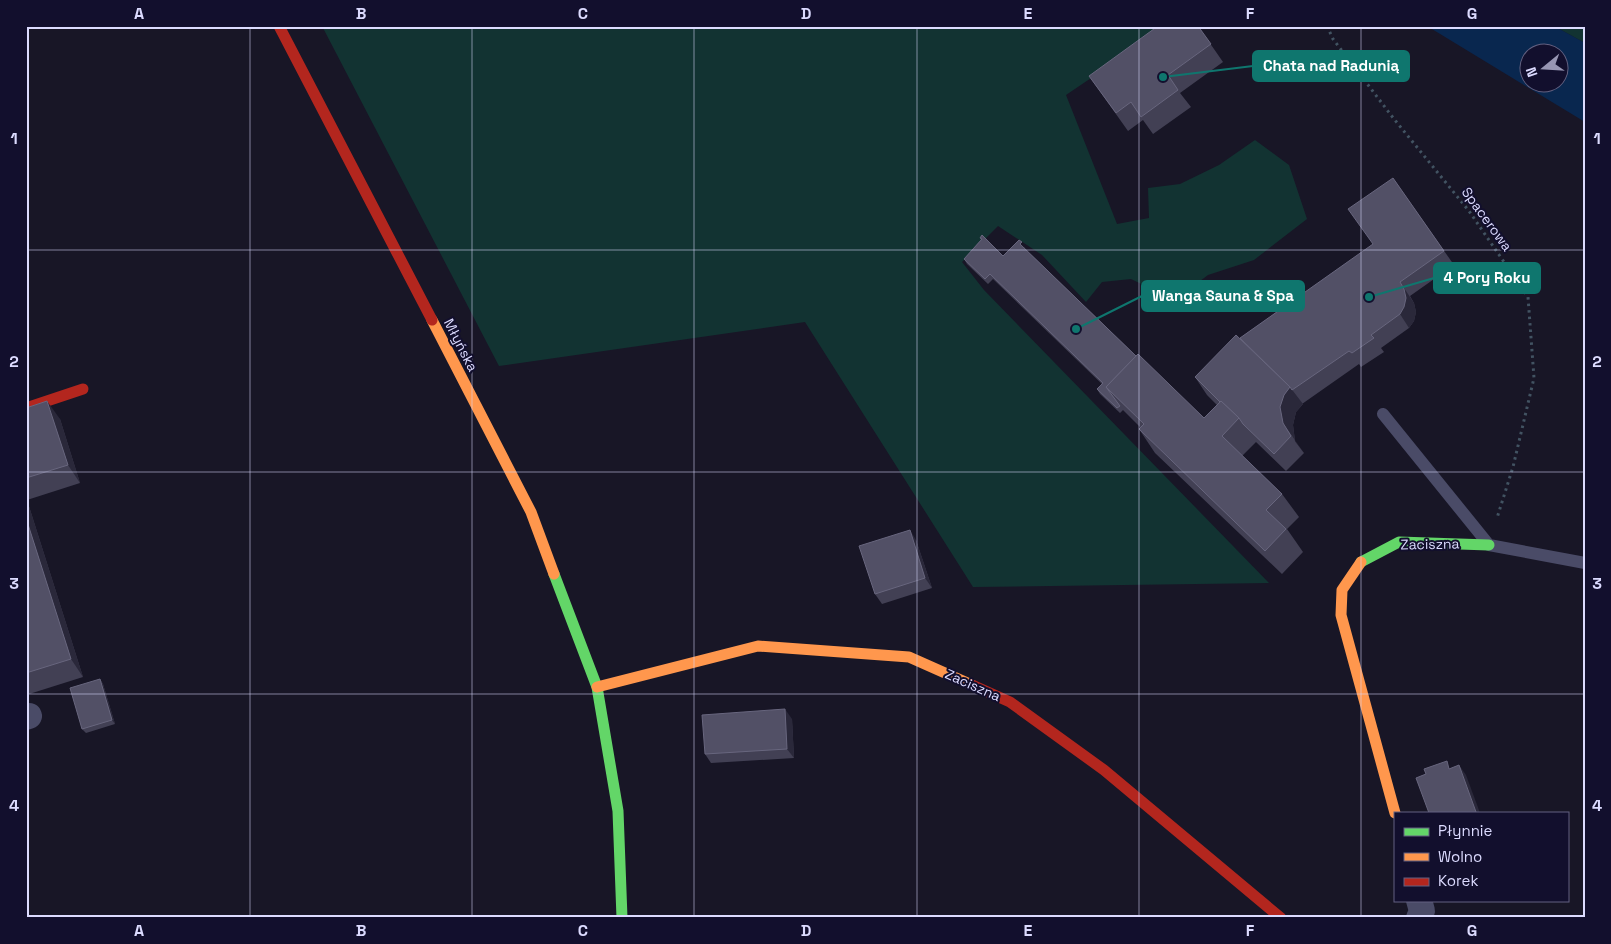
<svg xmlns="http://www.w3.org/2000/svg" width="1611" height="944" viewBox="0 0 1611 944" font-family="'Space Grotesk',sans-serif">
<rect width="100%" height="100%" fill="#181626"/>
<g fill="#123332">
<polygon points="322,26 1168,26 1066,95 1117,224 1149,218 1148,188 1180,184 1219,165 1255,140 1289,165 1307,219 1254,260 1208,275 1175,300 1131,279 1102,282 1086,302 1042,255 998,226 962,262 984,290 1269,583 973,587 805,322 499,366"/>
<polygon points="1554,26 1585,26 1585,43"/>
</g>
<path fill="#09274f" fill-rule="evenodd" d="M 1427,26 L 1554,26 L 1585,43 L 1585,122 ZM 1528,52 L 1558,52 L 1558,82 L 1528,82 Z"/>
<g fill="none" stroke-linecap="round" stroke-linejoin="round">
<polyline stroke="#425362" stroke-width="3" stroke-dasharray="2.5 4" stroke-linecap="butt" points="1327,26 1333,39 1394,119 1469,211 1528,297 1534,378 1513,467 1497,518"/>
<polyline stroke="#4a4b67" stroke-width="12" points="1383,414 1489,545 1585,563"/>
<g stroke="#4a4b67" stroke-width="26">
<polyline points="26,717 29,716"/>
<polyline points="1419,918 1422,911 1419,900"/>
</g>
<g stroke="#63d668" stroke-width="11">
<polyline points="1361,562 1399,542 1489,545"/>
<polyline points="554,574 597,687 618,811 622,918"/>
</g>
<g stroke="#ff974d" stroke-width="11">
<polyline points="432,320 531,512 554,574"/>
<polyline points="1361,562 1342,590 1341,615 1395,813"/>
<polyline points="597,687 758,646 909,657 972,685"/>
</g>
<g stroke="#b3261e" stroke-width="11">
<polyline points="279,26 432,320"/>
<polyline points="26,408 83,389"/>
<polyline points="972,685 1010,702 1104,770 1281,918"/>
</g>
</g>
<g fill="#424054">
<polygon points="1198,26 1223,62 1180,93 1191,107 1153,134 1143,120 1128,131 1089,76"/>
<polygon points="1393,178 1454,265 1410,296 1414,303 1416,312 1414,321 1409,328 1381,348 1384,352 1361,367 1359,364 1302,404 1303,404 1296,412 1293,425 1295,441 1304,453 1286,471 1256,442 1242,456 1282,494 1299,517 1287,529 1303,552 1282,574 1155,453 1139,429 1141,428 1123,410 1120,413 1100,394 1097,389 1102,384 993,279 988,284 967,264 964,259 981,240 980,238 1003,256 1025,247 1024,248 1136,356 1204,418 1217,405 1207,395 1195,377 1240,338 1373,245"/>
<polygon points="26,408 60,419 80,483 27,500 83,677 26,695"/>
<polygon points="916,540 932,588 882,604 875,594"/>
<polygon points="100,679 103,684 115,724 86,733 82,729"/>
<polygon points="792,719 794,758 711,763 705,754"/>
</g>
<g fill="#2a283a">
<polygon points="1400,282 1414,303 1416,312 1414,321 1409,328 1400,314"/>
<polygon points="1290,387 1303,404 1296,412 1293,425 1295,441 1304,453 1283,423 1280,407 1284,395"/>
<polygon points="47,401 60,419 80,483 68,465"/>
<polygon points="26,498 27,500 83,677 71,659 26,518"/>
<polygon points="910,530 916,540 932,588 925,578"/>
<polygon points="100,679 103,684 115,724 112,720"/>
<polygon points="785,709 792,719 794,758 787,749"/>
<polygon points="1459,765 1466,775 1480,813 1477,813 1476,812"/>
</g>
<g fill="#525066" stroke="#68667e">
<polygon points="1158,26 1198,26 1211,44 1168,75 1178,90 1141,117 1131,102 1116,113 1089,76"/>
<polygon points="1393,178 1444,251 1400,282 1404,289 1406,298 1404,307 1400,314 1371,335 1374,338 1352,353 1349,351 1292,390 1290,387 1240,338 1373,244 1348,209"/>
<polygon points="982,235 1003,256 1019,240 1022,242 1020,244 1136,356 1106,387 1120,406 1117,408 1097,389 1103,383 990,274 985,279 964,259 982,239 980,238"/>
<polygon points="1236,335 1290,387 1284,395 1280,407 1283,423 1291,436 1274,454 1243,424 1239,418 1221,401 1220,402 1195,377"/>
<polygon points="1138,354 1204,418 1221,401 1239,418 1222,436 1282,494 1266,510 1286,529 1265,551 1139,429 1144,424 1106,387"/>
<polygon points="47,401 68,465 26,478 26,408"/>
<polygon points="26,518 71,659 26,673"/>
<polygon points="910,530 925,578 875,594 859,546"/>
<polygon points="100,679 112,720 82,729 70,688"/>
<polygon points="785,709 787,749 705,754 702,715"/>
<polygon points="1447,761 1449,769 1459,765 1476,812 1473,813 1429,813 1416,778 1426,774 1424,769"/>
</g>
<path fill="none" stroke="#dcdbff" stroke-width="1" stroke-opacity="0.55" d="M 250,26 L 250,918M 472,26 L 472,918M 694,26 L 694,918M 917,26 L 917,918M 1139,26 L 1139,918M 1361,26 L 1361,918M 26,250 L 1585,250M 26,472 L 1585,472M 26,694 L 1585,694"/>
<g text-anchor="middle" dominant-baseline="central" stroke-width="4" stroke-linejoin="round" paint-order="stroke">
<g font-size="14" fill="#dcdbff" stroke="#120f2d">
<text transform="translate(1487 219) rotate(54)">Spacerowa</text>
<text transform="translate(461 345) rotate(63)">Młyńska</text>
<text transform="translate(1430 544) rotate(-1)">Zaciszna</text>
<text transform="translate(973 685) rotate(24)">Zaciszna</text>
</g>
</g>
<path fill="none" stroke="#0f766e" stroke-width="2" d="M1163 77L1253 66M1369 297L1434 278M1076 329L1142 296"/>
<g fill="#0f766e" stroke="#120f2d" stroke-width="2">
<circle cx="1163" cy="77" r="5"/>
<circle cx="1369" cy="297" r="5"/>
<circle cx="1076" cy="329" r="5"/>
</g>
<g fill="#0f766e" stroke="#0f766e" stroke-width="2">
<rect x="1253" y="51" width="156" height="30" rx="5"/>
<rect x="1434" y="263" width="106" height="30" rx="5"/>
<rect x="1142" y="281" width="162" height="30" rx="5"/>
</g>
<g font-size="15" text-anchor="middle" font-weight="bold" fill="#fff">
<text x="1331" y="71">Chata nad Radunią</text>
<text x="1487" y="283">4 Pory Roku</text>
<text x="1223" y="301">Wanga Sauna &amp; Spa</text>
</g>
<rect width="1611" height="944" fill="none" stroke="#120f2d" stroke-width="55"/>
<rect x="1394" y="812" width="175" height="90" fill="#120f2d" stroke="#636181"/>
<rect x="1404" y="828" width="25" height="8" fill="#63d668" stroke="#636181"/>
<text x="1438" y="836" font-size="15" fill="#dcdbff">Płynnie</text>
<rect x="1404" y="853" width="25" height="8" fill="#ff974d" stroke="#636181"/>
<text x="1438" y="862" font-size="15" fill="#dcdbff">Wolno</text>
<rect x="1404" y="878" width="25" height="8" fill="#b3261e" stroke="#636181"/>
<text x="1438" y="886" font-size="15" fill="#dcdbff">Korek</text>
<g transform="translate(1544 68) rotate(252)"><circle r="24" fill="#120f2d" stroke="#636181"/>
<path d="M0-4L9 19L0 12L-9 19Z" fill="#9796b3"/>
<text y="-8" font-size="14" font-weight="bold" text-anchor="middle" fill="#dcdbff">N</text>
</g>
<rect x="28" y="28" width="1556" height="888" fill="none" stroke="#dcdbff" stroke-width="2"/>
<g font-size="16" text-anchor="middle" font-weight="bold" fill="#dcdbff">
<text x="139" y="19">A</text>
<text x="361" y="19">B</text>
<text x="583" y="19">C</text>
<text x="806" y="19">D</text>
<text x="1028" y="19">E</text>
<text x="1250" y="19">F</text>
<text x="1472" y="19">G</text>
<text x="14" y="144">1</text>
<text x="1597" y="144">1</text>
<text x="14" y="367">2</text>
<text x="1597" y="367">2</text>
<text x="14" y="589">3</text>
<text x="1597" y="589">3</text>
<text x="14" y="811">4</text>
<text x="1597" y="811">4</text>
<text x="139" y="936">A</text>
<text x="361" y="936">B</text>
<text x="583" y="936">C</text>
<text x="806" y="936">D</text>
<text x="1028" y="936">E</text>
<text x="1250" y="936">F</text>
<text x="1472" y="936">G</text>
</g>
</svg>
